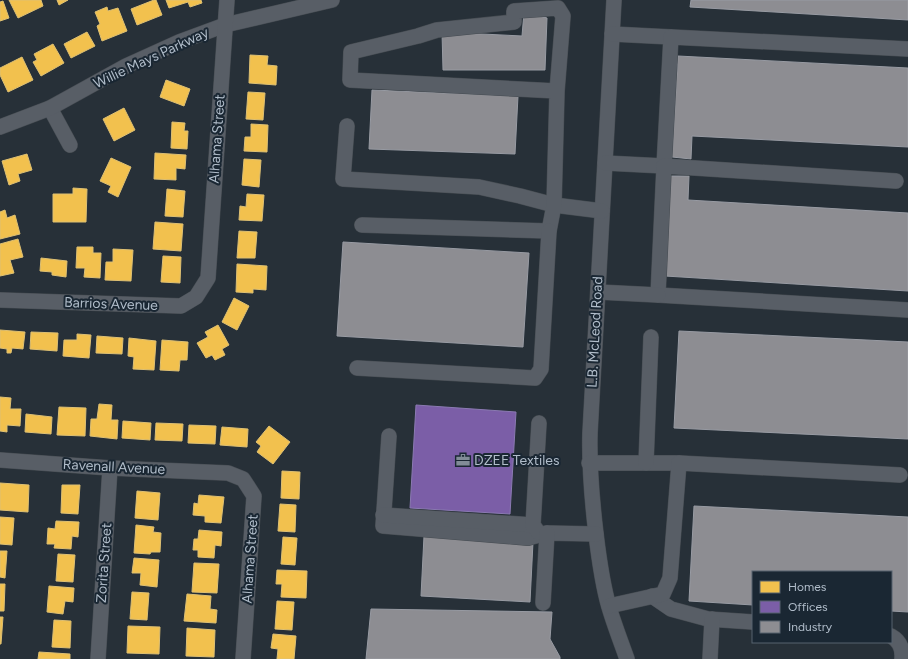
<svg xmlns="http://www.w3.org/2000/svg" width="908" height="659" viewBox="0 0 908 659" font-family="Figtree,sans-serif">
<rect width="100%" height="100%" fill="#273038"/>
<g fill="#f2c14e" stroke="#dec073">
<polygon points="9,0 41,0 43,6 18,18"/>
<polygon points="57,0 68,0 59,5"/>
<polygon points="154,0 156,0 162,15 137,25 131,9"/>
<polygon points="166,0 201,0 202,3 190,7 188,2 169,8"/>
<polygon points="3,1 9,18 0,21 0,2"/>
<polygon points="107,7 108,11 118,8 127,31 102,41 97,26 100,24 95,12"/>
<polygon points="87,32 95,46 71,58 64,44"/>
<polygon points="53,44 64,63 41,76 33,62 37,60 34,54"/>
<polygon points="250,55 268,56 267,65 277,66 276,85 249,83"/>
<polygon points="22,57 33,80 8,92 0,75 0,68"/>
<polygon points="166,80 190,89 184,106 160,97"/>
<polygon points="248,92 265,93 263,120 246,119"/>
<polygon points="124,108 135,130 114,141 103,119"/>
<polygon points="172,122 185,123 184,131 188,131 187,149 171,148"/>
<polygon points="251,124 268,125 267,152 244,151 245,137 251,137"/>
<polygon points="155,153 186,155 185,169 176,168 176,180 154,179"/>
<polygon points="27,154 32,170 18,174 20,181 9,185 2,161"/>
<polygon points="111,158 131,167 118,197 108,192 111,186 100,181"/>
<polygon points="244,159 261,160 259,187 242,185"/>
<polygon points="73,188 87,189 86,222 53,222 53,194 73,194"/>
<polygon points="167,189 185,191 183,217 165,216"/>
<polygon points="247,194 264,195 262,221 239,220 240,206 246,207"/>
<polygon points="5,210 7,218 15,215 20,234 0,239 0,212"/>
<polygon points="155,222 183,224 181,251 153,249"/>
<polygon points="239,231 257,232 255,258 237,258"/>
<polygon points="18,239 23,257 10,260 14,273 0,276 0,244"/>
<polygon points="77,247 93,247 93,253 101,253 100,278 84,277 85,268 76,268"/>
<polygon points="113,249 133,250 131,281 105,280 106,262 113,262"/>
<polygon points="163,256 181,257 180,283 161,282"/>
<polygon points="41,258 67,261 66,277 52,275 52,272 40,271"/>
<polygon points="237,264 267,266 266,290 253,289 253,293 236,292"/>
<polygon points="234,298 249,306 237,330 222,322"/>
<polygon points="218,325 229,345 222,349 225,355 215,360 212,355 206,358 197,343 208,337 205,332"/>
<polygon points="0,330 25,332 23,349 12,348 11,353 7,353 7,349 0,348"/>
<polygon points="31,332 58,333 57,351 30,349"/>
<polygon points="77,334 91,335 89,358 63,356 64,340 77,340"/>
<polygon points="97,336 123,338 122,354 96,353"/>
<polygon points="129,338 156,341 154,370 133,369 134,357 128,356"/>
<polygon points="162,340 188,342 187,360 180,360 179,371 160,370"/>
<polygon points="0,397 11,398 10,409 21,409 20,426 7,425 7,432 0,431"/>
<polygon points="99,404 112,405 111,420 118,420 117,439 90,436 91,419 97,419"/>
<polygon points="59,407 86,408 85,436 57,435"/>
<polygon points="26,414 52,417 51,434 25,432"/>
<polygon points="123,421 151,423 150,440 122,438"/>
<polygon points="156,423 183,424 182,441 155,440"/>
<polygon points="189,425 216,426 215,444 188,443"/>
<polygon points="269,426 290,442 273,464 257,452 261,446 256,442"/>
<polygon points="222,427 248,429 247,447 220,445"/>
<polygon points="282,471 300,472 299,499 281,498"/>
<polygon points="0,483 29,485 28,512 0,510"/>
<polygon points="62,485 80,485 78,514 61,513"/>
<polygon points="137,491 160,493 158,520 135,518"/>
<polygon points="199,495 224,497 221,523 205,522 205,516 193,515 194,503 198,504"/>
<polygon points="280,504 296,505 295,532 278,531"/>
<polygon points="0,517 14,518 12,545 0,544"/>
<polygon points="56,521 79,522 78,537 72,536 71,549 54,548 55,544 47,544 48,528 55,529"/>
<polygon points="136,525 154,527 153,532 161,533 160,552 151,552 150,554 134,553"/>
<polygon points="199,530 222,532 221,546 215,545 214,558 198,557 198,550 193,550 194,539 198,539"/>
<polygon points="283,537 297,538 295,565 281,564"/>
<polygon points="0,551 7,551 5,578 0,577"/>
<polygon points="58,554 75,555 73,582 56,581"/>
<polygon points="134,558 159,560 157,587 140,585 141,573 132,573"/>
<polygon points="194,563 219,564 217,593 192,592"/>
<polygon points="277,570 307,571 306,598 281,597 282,584 276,584"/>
<polygon points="0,584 5,584 4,611 0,611"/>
<polygon points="49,586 74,588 73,602 65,601 63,614 47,612"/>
<polygon points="132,592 149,593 147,620 130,619"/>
<polygon points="187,594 211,596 210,609 217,610 216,623 184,621"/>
<polygon points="277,601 294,602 292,630 275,629"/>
<polygon points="0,617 3,617 1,644 0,644"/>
<polygon points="54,620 71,621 70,648 52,647"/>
<polygon points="128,626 160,627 159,654 127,653"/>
<polygon points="187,628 215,630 214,657 186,656"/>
<polygon points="273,634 296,636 294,659 277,659 278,649 271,648"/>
<polygon points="39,652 70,654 70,659 38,659"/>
</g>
<polygon fill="#7b5ea7" stroke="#8b7ab2" points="416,405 516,412 510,514 410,508"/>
<g fill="#8d8d92" stroke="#989ba3">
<polygon points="691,0 908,0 908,20 690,7"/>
<polygon points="524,12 547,18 545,70 443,70 442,32 522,36"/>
<polygon points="678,56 908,68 908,147 692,136 691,159 672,157"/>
<polygon points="372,90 518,96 515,154 369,149"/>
<polygon points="670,176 689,176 688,200 908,213 908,291 665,276"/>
<polygon points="343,242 529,253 523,347 337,336"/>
<polygon points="679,331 908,342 908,439 674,428"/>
<polygon points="694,506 908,517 908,612 891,611 891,572 753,572 753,605 689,601"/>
<polygon points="424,536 533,542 530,602 421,596"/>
<polygon points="371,609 552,612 550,639 560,657 560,659 366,659"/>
</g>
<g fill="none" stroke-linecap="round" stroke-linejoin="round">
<defs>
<g id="minor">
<path d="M 614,0 L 590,433 C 589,467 592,500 596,534 C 599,559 602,583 609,607 C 614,624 621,642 627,659"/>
<polyline points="612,34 671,37"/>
<polyline points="50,108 70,145"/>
<polyline points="347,126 343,179 479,187 520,196 554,205 602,211"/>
<polyline points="0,127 50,108 126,66 179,42 225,25 332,0"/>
<polyline points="605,163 664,166 671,37 908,49"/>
<polyline points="896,181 664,166 658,295 908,310"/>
<polyline points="362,225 549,231 554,205 557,91 350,80 351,52 418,36 437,30 514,22 514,11 558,8 563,16 557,91"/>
<polyline points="598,292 658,295"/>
<polyline points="0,300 181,306 196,297 208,278 227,0"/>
<polyline points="357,368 535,378 541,369 549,231"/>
<polyline points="389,436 383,526 528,538 547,533 596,534"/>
<polyline points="0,460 110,468 228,473 243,479 254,496 243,659"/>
<polyline points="589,463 679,463"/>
<polyline points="646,463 651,337"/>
<polyline points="383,515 533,525"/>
<polyline points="538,532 533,525 539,423"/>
<polyline points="652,596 671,609 708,619 753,622"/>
<polyline points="543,603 547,533"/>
<polyline points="609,606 663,594 670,578 679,463 900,475"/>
<path d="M 891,636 C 900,641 903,649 902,659"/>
<polyline points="98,659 110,468"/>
<polyline points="710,659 712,619"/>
</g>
</defs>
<use href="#minor" stroke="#464c52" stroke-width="16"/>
<use href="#minor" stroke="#585e66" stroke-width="15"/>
</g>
<defs>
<symbol id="office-bare" viewBox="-9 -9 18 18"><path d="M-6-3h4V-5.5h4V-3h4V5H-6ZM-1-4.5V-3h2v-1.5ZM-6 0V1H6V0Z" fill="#818c97" stroke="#1a2733" stroke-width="2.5" paint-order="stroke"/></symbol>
</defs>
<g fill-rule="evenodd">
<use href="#office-bare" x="453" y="450" width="20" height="20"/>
</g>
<g text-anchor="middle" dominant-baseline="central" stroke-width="4" stroke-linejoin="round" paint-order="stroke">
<g font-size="14" fill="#b1bdca" stroke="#1a2733">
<text transform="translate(151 58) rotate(-25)">Willie Mays Parkway</text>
<text transform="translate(217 139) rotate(-86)">Alhama Street</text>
<text transform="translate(111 304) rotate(2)">Barrios Avenue</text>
<text transform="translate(595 332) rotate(-87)">L.B. McLeod Road</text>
<text transform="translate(114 467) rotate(3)">Ravenall Avenue</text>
<text transform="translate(250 559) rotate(-86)">Alhama Street</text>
<text transform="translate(104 563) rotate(-86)">Zorita Street</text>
</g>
<g font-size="14" fill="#b1bdca" stroke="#1a2733" text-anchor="start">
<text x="474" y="460">DZEE Textiles</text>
</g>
</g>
<rect x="752" y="571" width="140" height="72" fill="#1a2733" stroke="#56636f"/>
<rect x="760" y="581" width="20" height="12" fill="#f2c14e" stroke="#56636f"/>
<text x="788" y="591" font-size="12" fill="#b1bdca">Homes</text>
<rect x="760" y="601" width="20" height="12" fill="#7b5ea7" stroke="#56636f"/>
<text x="788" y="611" font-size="12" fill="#b1bdca">Offices</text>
<rect x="760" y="621" width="20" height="12" fill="#8d8d92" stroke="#56636f"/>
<text x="788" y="631" font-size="12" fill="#b1bdca">Industry</text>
</svg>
